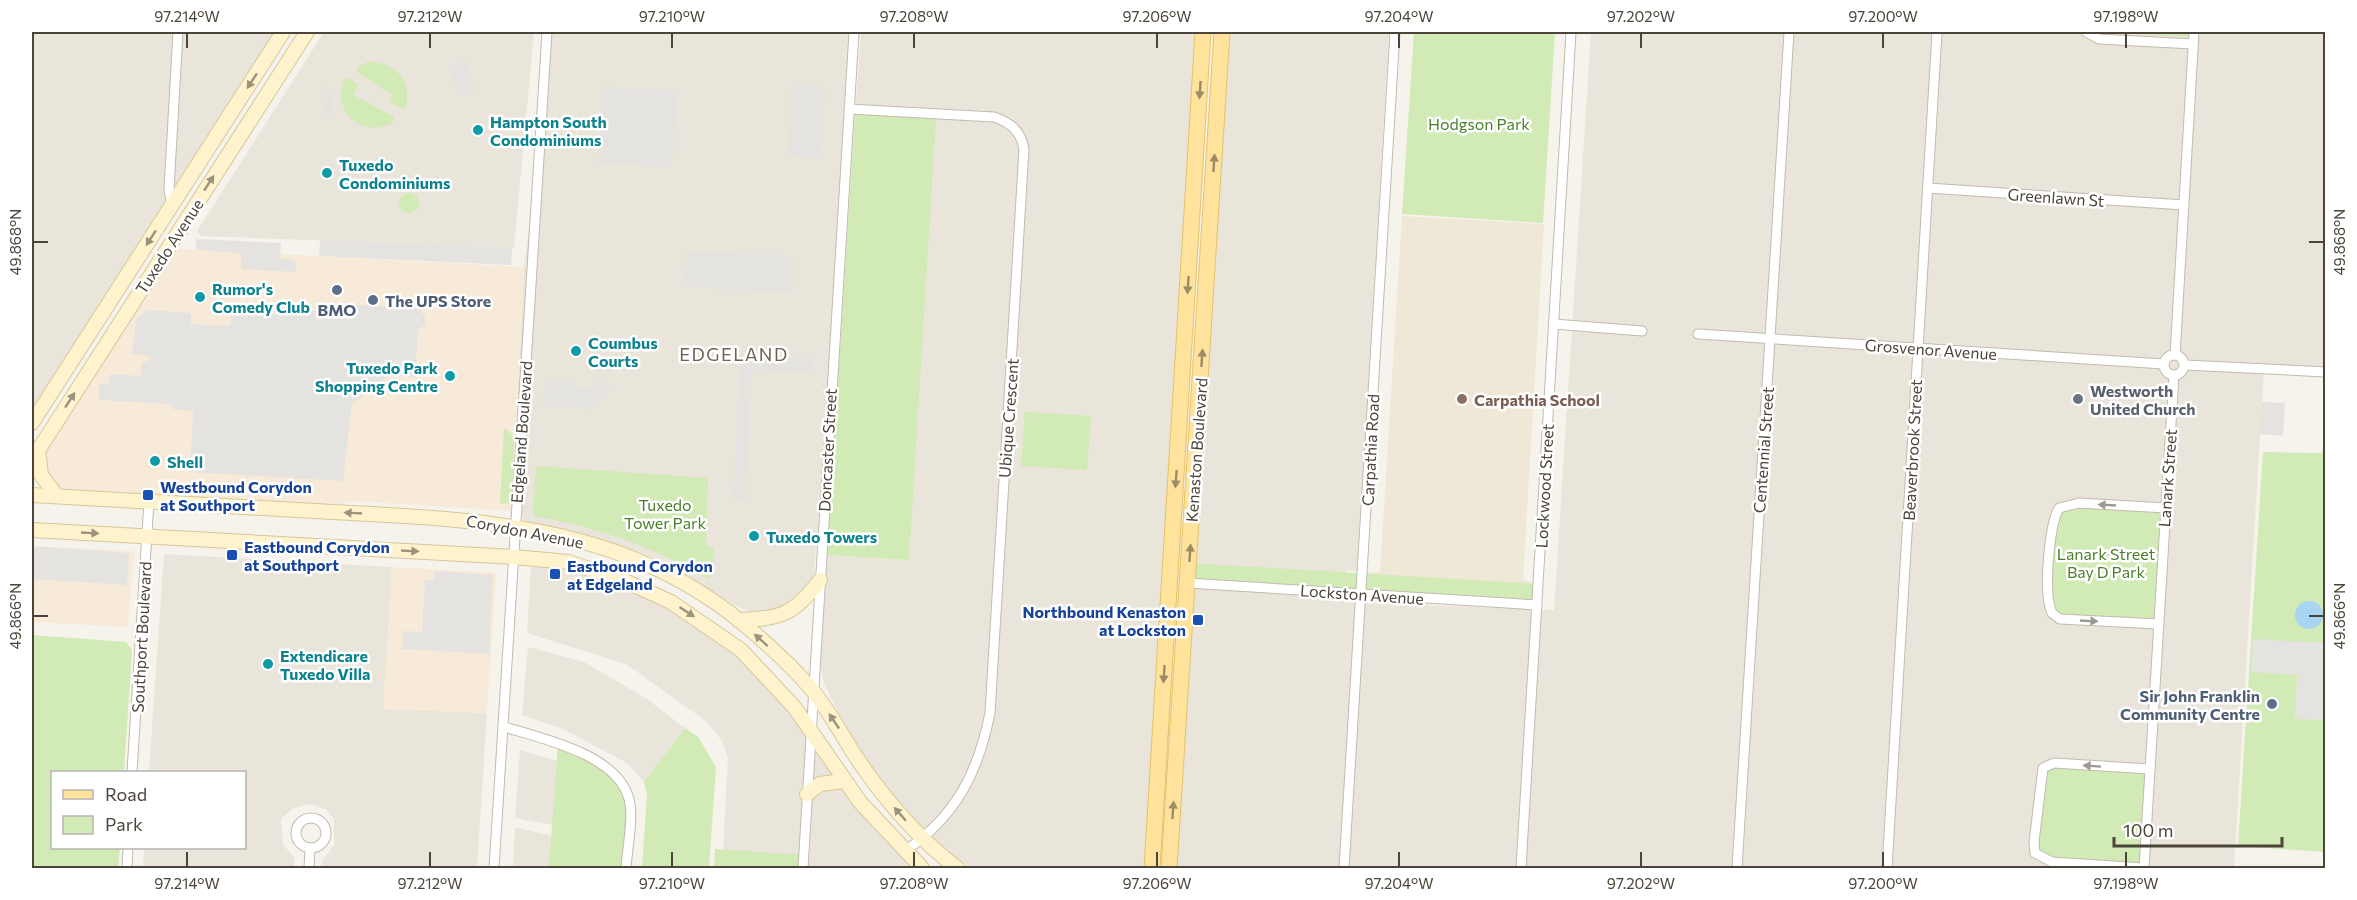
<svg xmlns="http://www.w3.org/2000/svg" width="2357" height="900" viewBox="0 0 2357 900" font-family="Commissioner,sans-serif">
<rect width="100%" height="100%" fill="#f6f3ec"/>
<g fill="#eae5da">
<polygon points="32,32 283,32 32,423"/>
<polygon points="324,32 534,32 514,248 201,236 197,231"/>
<polygon points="547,32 854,32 832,361 814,573 808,588 798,601 768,614 751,612 736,606 682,572 643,553 570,530 527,522 512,511 524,267 542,121"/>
<polygon points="861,32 1203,32 1146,868 970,868 934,841 900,806 866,760 837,711 824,683 820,666 827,555 909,560 855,114"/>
<polygon points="1228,32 1389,32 1357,571 1347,570 1344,602 1554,610 1591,32 2325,32 2325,372 2264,370 2234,868 1175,868"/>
<polygon points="164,554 392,567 384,709 487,713 477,868 321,868 322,861 334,845 334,819 326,809 310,804 293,808 281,819 283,845 294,857 294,868 143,868 144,848 244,848 244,772 149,772"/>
<polygon points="531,567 570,568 646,594 718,638 759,674 791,709 870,825 913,868 722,868 728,758 722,741 706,721 626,664 527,633"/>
<polygon points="528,647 584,662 647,699 685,728 644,782 627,763 563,729 522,715"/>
<polygon points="520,750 558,761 553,825 515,818"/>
<polygon points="515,827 552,836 549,868 513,868"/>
</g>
<g fill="#f7ead8">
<polygon points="167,248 524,267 512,511 352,501 332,505 66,491 58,488 45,475 44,448"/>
<polygon points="32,546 134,551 128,627 32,622"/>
<polygon points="392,567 496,573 487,713 383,709"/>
</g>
<polygon fill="#efe8d6" points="1402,216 1544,224 1523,580 1538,584 1537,605 1362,573 1380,572"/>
<g fill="#d2eab5">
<polygon points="1414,32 1555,32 1543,223 1402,214"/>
<polygon points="2107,32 2189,32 2189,37"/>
<path d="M 368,62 C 396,61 414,83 405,110 L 389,102 L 393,95 L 357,72 L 357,67 Z"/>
<path d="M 348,78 L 359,85 L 353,95 L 394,117 L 393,123 C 362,139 331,112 344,79 Z"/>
<polygon points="855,114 936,118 909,560 827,555"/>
<circle cx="409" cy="203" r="10"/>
<polygon points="1025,412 1091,416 1087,470 1021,466"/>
<polygon points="504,428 512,434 514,441 512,503 500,504"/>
<polygon points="2325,450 2325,852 2238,846 2263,452 2321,453"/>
<path d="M 536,466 L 708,478 L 706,546 L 714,547 L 713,570 L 708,579 C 653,546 596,527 533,516 Z"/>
<polygon points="2068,504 2166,508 2159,624 2060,619 2047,596 2054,517"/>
<polygon points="1189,563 1538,584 1537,605 1188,583"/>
<polygon points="32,635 126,642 132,650 124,772 52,772 52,848 120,848 118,868 32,868"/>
<polygon points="685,728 698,737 716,767 709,868 642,868 647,795 644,782"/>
<polygon points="558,743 605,767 630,801 626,868 549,868"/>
<polygon points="2054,763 2150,769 2144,868 2041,859 2034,842 2040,778"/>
<polygon points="715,849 804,855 803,868 714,868"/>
</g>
<g fill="#e5e3e0">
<polygon points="466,60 476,93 460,97 449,66"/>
<polygon points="328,84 334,115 327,118 321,98 321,89"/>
<polygon points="792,85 825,87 821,159 788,156"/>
<polygon points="602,87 677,91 672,167 598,163"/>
<polygon points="196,239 281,243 280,258 295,260 296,272 241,269 241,253 196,250"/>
<polygon points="320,240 512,248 511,265 319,256"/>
<polygon points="687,251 794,256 792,293 685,287"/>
<polygon points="323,303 420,309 425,317 425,325 418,330 416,363 420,367 421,374 416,378 390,375 352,404 343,481 190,472 193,411 172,409 171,404 99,400 99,384 109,384 110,374 141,376 141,363 152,359 144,355 132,354 136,320 147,310 191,313 191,324 230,326 232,311 242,307 265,308 270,314 290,315 296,310 314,311"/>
<polygon points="741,355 813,359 812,373 751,370 745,500 733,500"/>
<polygon points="546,378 573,379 573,387 594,389 596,381 614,386 592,409 542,406"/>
<polygon points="2262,402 2285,403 2283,436 2260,434"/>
<polygon points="32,546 129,553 127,585 32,579"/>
<polygon points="435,571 493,575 489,654 402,649 403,631 422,632 425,580 434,580"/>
<polygon points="2253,639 2325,643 2325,720 2295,719 2297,675 2251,672"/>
</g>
<circle fill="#a9d4f2" cx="2309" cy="615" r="14"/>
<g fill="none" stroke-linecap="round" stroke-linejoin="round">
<defs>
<g id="street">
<polyline points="2086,32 2099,39 2193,44"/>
<path d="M 849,109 L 994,117 C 1011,123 1021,131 1024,149 L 990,713 C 978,773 956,816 905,851"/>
<polyline points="1928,188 2184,205"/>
<polyline points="172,205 169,189 178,32"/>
<polyline points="1554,324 1642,331"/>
<polyline points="1698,334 2164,364"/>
<circle cx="2174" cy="365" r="10"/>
<polyline points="2175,355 2194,32"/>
<polyline points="2185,365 2326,372"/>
<polyline points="1188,583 1537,605"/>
<path d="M 2159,624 L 2060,619 L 2052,613 C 2043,594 2049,526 2059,508 L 2079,503 L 2166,508"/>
<path d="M 505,727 C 543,739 617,754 629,799 C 634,816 627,850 626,868"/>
<polyline points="132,772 149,501"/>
<circle cx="311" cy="833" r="15"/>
<polyline points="127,868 128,848"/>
<polyline points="309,868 310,848"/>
<polyline points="494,868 547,32"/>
<polyline points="803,868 854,32"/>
<polyline points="1344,868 1395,32"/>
<polyline points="1521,868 1571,32"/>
<polyline points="1737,868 1789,32"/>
<polyline points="1887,868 1937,32"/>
<polyline points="2144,868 2174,375"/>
<polyline points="2144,868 2052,862 2035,853 2034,842 2043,768 2054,763 2150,769"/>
</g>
<g id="secondary">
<polyline points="32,423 283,32"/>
<polyline points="38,449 41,475 57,496"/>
<polyline points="32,460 307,32"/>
<path d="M 32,495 C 126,500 220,505 314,511 C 475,520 624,520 752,631 C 774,650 795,669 813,691 C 831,714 844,739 860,763 C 887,802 919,839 957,868"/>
<polyline points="32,530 514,557 568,562 623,580 671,602 741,650 795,708 860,802 922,868"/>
<path d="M 738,620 C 780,619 794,615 820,580"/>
<polyline points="807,794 820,784 844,781"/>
</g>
<g id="primary">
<polyline points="1152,868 1203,32"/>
<polyline points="1169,868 1222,32"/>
</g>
</defs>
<use href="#street" stroke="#c2bbae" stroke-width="11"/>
<use href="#secondary" stroke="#d6c79b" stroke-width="16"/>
<use href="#primary" stroke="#e6c16a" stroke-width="17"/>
<use href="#street" stroke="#fff" stroke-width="9"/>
<use href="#secondary" stroke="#fff3cd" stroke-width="14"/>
<use href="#primary" stroke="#ffe39c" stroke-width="15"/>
</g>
<defs><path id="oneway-solid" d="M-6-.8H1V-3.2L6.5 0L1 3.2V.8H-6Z" transform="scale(1.5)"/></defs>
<g fill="#9c937c">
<use href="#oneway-solid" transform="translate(252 81) rotate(123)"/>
<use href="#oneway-solid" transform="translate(209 183) rotate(-57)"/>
<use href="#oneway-solid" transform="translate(151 238) rotate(123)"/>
<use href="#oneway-solid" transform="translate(70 400) rotate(-57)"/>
<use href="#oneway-solid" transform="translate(353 513) rotate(-177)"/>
<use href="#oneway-solid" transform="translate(90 533) rotate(3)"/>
<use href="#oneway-solid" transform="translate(410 551) rotate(3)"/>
<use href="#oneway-solid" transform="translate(687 612) rotate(33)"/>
<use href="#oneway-solid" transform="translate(761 640) rotate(-138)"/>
<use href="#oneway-solid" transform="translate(834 721) rotate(-124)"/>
<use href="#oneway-solid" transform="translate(900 814) rotate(-131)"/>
</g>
<g fill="#9c8c66">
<use href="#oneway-solid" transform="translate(1200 90) rotate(94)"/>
<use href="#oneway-solid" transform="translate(1214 163) rotate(-86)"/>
<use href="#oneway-solid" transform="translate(1188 285) rotate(94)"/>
<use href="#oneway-solid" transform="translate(1202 358) rotate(-86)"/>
<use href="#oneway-solid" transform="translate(1176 479) rotate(94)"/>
<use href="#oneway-solid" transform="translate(1190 553) rotate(-86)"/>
<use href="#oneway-solid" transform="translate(1164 674) rotate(94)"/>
<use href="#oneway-solid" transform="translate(1173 810) rotate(-86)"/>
</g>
<g fill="#9c9892">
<use href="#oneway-solid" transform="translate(2107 505) rotate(-177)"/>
<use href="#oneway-solid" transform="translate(2089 621) rotate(3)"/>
<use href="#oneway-solid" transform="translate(2092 766) rotate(-176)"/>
</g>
<path fill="none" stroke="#4b4439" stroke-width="2" d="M 187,33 L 187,48M 430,33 L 430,48M 672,33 L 672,48M 914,33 L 914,48M 1157,33 L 1157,48M 1399,33 L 1399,48M 1641,33 L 1641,48M 1883,33 L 1883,48M 2126,33 L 2126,48M 33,242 L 48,242M 2309,242 L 2324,242M 33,616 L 48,616M 2309,616 L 2324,616M 187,852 L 187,867M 430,852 L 430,867M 672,852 L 672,867M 914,852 L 914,867M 1157,852 L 1157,867M 1399,852 L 1399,867M 1641,852 L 1641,867M 1883,852 L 1883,867M 2126,852 L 2126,867"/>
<g fill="#0f9aa8" stroke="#fff" stroke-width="2">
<circle cx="478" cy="130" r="6"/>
<circle cx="327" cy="173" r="6"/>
<circle cx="200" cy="297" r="6"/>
<circle cx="576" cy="351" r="6"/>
<circle cx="450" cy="376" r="6"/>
<circle cx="155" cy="461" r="6"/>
<circle cx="754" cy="536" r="6"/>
<circle cx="268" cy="664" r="6"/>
</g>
<g fill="#5c6f8a" stroke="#fff" stroke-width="2">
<circle cx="337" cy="290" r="6"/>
<circle cx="373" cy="300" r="6"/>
<circle cx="2272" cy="704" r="6"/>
</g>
<circle fill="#8d6e63" stroke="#fff" stroke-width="2" cx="1462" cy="399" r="6"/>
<circle fill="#6b7280" stroke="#fff" stroke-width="2" cx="2078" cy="399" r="6"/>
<g fill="#1a4fb4" stroke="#fff" stroke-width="2">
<rect x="142" y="489" width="12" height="12" rx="3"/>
<rect x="226" y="549" width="12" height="12" rx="3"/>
<rect x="549" y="568" width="12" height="12" rx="3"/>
<rect x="1192" y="614" width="12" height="12" rx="3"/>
</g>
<g text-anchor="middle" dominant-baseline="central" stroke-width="5" stroke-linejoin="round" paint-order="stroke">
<g font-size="16" font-weight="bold" fill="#0d838f" stroke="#fff" text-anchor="start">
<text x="490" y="121">Hampton South<tspan x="490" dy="18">Condominiums</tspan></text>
<text x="339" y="164">Tuxedo<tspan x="339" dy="18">Condominiums</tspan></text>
<text x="212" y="288">Rumor's<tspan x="212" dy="18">Comedy Club</tspan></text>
<text x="588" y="342">Coumbus<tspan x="588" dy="18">Courts</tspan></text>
<text x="438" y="367" text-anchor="end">Tuxedo Park<tspan x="438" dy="18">Shopping Centre</tspan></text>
<text x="167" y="461">Shell</text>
<text x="766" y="536">Tuxedo Towers</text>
<text x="280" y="655">Extendicare<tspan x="280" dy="18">Tuxedo Villa</tspan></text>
</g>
<g font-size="16" fill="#4a7f2a" stroke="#fff">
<text x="1479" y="123">Hodgson Park</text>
<text x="665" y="504">Tuxedo<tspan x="665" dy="18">Tower Park</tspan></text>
<text x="2106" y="553">Lanark Street<tspan x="2106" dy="18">Bay D Park</tspan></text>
</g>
<g font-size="16" fill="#4b4439" stroke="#fff">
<text transform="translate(2056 197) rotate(4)">Greenlawn St</text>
<text transform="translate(169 246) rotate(-57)">Tuxedo Avenue</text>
<text transform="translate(1931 349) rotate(4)">Grosvenor Avenue</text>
<text transform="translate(1008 418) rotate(-86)">Ubique Crescent</text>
<text transform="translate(521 432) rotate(-86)">Edgeland Boulevard</text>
<text transform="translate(827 450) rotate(-87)">Doncaster Street</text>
<text transform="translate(1196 450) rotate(-86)">Kenaston Boulevard</text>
<text transform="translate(1370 450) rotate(-87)">Carpathia Road</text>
<text transform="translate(1763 450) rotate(-86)">Centennial Street</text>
<text transform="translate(1912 450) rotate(-87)">Beaverbrook Street</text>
<text transform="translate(2167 478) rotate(-86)">Lanark Street</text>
<text transform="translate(1544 486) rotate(-87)">Lockwood Street</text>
<text transform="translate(525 531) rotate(11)">Corydon Avenue</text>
<text transform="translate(1362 594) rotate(4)">Lockston Avenue</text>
<text transform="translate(141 637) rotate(-87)">Southport Boulevard</text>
</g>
<g font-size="16" font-weight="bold" fill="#4e5e75" stroke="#fff" text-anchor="start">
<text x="385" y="300">The UPS Store</text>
<text x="337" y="309" text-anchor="middle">BMO</text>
<text x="2260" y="695" text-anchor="end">Sir John Franklin<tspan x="2260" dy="18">Community Centre</tspan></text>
</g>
<g font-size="16" font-weight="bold" fill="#5b616d" stroke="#fff" text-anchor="start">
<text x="2090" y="390">Westworth<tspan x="2090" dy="18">United Church</tspan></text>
</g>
<g font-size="16" font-weight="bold" fill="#785e54" stroke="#fff" text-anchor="start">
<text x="1474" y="399">Carpathia School</text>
</g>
<g font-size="16" font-weight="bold" fill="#164399" stroke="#fff" text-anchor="start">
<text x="160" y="486">Westbound Corydon<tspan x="160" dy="18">at Southport</tspan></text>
<text x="244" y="546">Eastbound Corydon<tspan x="244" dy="18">at Southport</tspan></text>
<text x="567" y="565">Eastbound Corydon<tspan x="567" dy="18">at Edgeland</tspan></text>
<text x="1186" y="611" text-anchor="end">Northbound Kenaston<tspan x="1186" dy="18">at Lockston</tspan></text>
</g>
<g font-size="18" letter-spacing="1.5" fill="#6e6250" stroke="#fff">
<text x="734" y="354">EDGELAND</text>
</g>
</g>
<rect width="2357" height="900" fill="none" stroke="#ffffff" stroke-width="66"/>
<rect x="51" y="771" width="195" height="78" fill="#ffffff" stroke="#b7b4b0" stroke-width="1.5"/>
<rect x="63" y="790" width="30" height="9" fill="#ffe39c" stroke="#b7b4b0" stroke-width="1.5"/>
<text x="105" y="801" font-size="18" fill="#4b4439">Road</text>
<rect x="63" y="816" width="30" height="18" fill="#d2eab5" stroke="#b7b4b0" stroke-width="1.5"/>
<text x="105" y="831" font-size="18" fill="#4b4439">Park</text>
<path d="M2114 837v9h168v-9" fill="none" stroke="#4b4439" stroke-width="3"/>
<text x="2123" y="837" font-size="18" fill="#4b4439" stroke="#ffffff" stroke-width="4.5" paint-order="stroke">100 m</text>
<rect x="33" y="33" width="2291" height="834" fill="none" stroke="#4b4439" stroke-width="2"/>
<g font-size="15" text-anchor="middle" fill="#4b4439">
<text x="187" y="22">97.214°W</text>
<text x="430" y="22">97.212°W</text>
<text x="672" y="22">97.210°W</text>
<text x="914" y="22">97.208°W</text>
<text x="1157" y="22">97.206°W</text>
<text x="1399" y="22">97.204°W</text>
<text x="1641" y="22">97.202°W</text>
<text x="1883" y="22">97.200°W</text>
<text x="2126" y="22">97.198°W</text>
<text transform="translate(16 242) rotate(-90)" y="5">49.868°N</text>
<text transform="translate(2340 242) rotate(-90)" y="5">49.868°N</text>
<text transform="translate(16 616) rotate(-90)" y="5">49.866°N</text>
<text transform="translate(2340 616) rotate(-90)" y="5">49.866°N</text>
<text x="187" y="889">97.214°W</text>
<text x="430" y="889">97.212°W</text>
<text x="672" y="889">97.210°W</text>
<text x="914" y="889">97.208°W</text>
<text x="1157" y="889">97.206°W</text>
<text x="1399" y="889">97.204°W</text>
<text x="1641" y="889">97.202°W</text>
<text x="1883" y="889">97.200°W</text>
<text x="2126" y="889">97.198°W</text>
</g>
</svg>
